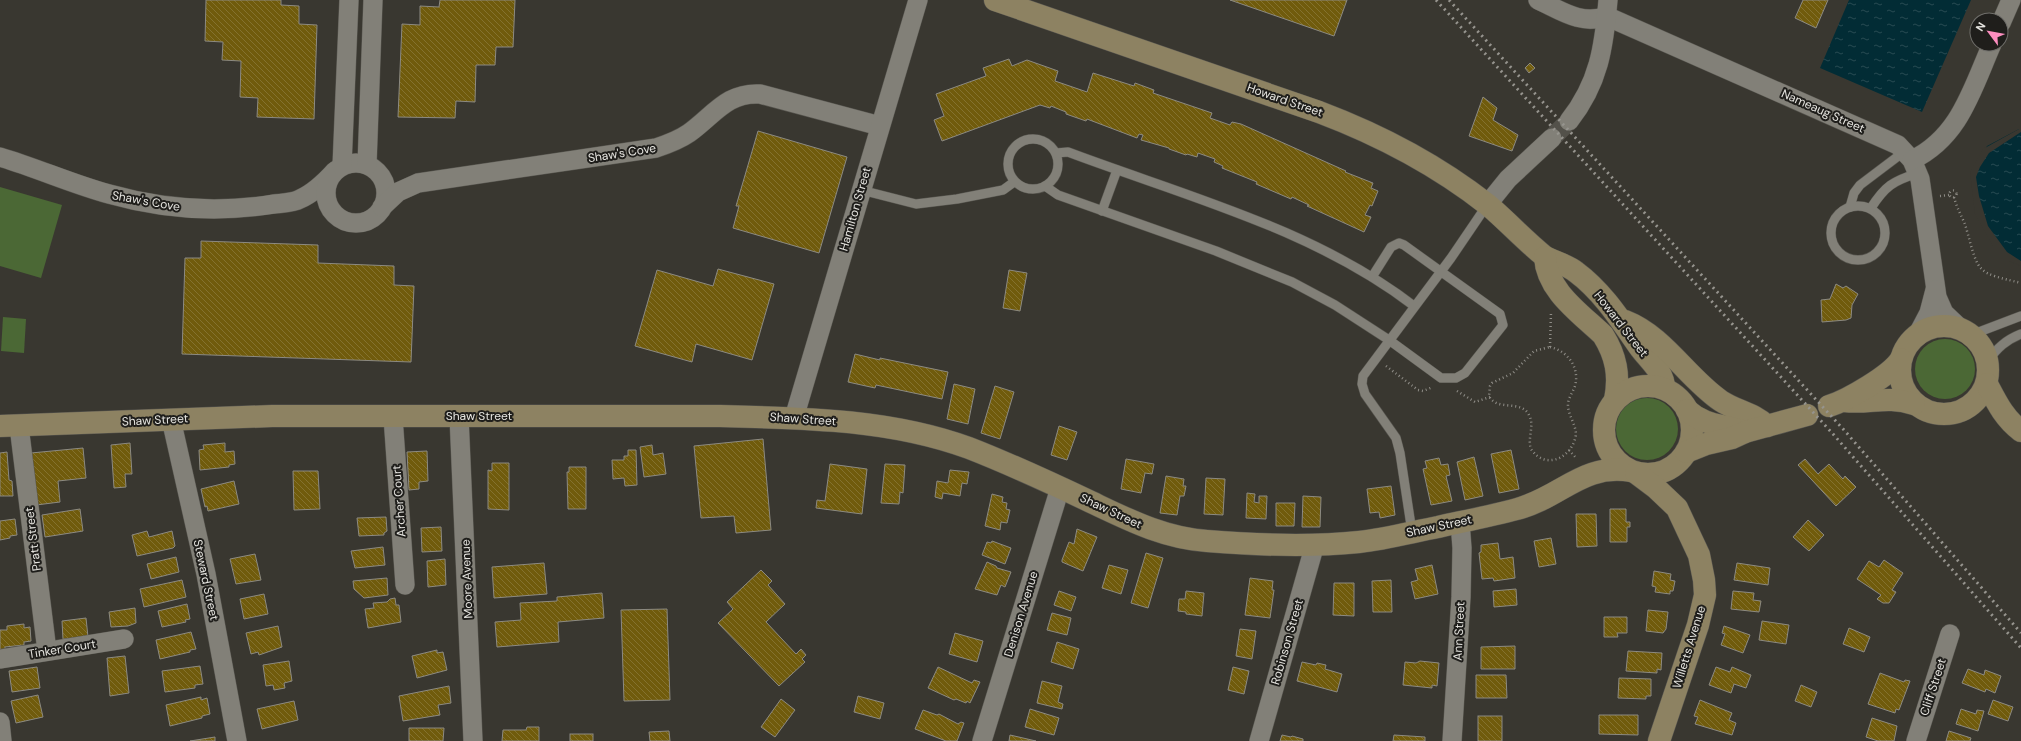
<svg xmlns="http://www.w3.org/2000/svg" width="2021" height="741" viewBox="0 0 2021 741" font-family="'DM Sans',sans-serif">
<defs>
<pattern id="water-ripples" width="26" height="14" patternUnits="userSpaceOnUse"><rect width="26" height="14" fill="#022c35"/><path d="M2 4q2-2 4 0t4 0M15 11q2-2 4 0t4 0" fill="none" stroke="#274a52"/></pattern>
<pattern id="building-back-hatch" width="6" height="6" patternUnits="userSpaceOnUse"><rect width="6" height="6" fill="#705b0c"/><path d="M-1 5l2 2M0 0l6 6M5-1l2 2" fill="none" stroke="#84722f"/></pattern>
</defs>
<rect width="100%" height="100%" fill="#393730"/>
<g fill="#4b6835">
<polygon points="0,187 62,205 41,278 0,266"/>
<polygon points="3,317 26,319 24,353 1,351"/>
<circle cx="1945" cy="369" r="30"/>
<circle cx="1647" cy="429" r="31"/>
</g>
<g fill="url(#water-ripples)">
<polygon points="1849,0 1971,0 1922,112 1820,68"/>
<polygon points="2019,129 2021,129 2021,264 2011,259 1977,213 1972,172 1987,146"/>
</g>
<polygon fill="#393730" points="2019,129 2021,129 2021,132 1989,153 1980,167 1976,177 1979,196 1988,226 2007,252 2021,261 2021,266 2009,261 1993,246 1975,214 1970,172 1983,149"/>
<g fill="url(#building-back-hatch)" stroke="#8c8a82">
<polygon points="206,0 281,0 281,5 299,6 299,24 317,25 314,119 257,117 258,98 240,97 241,61 222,60 223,42 205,41"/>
<polygon points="440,0 515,0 513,47 496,47 495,65 476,65 475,102 456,101 455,118 398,117 402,24 420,25 420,6 439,7"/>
<polygon points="1230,0 1347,0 1334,36"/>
<polygon points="1803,0 1828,0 1816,28 1795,18"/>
<polygon points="1009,59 1012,66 1027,60 1058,71 1055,81 1087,92 1093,73 1134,86 1135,83 1154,90 1153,93 1212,113 1210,118 1230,125 1232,122 1241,124 1346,171 1345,172 1373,183 1371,188 1378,191 1372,206 1370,205 1365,215 1371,217 1364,232 1307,206 1309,205 1292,197 1291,199 1256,184 1257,182 1222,168 1223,166 1214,162 1215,159 1198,153 1197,157 1187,154 1186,155 1169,149 1169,148 1141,140 1143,135 1139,134 1137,138 1087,119 1086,121 1066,114 1066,112 1051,106 1050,108 1040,105 942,141 934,120 944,116 936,94 986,76 983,68"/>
<polygon points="1530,63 1535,68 1529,73 1525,68"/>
<polygon points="1483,97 1497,108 1493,120 1518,135 1512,151 1469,136"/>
<polygon points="758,131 847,157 819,253 733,228 739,206 736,206"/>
<polygon points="201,241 318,245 318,263 394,266 394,285 414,286 411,362 182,354 185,258 201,258"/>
<polygon points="718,269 774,284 752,360 696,344 692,362 635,346 657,270 713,286"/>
<polygon points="1009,270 1027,273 1020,311 1003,308"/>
<polygon points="1836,284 1843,288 1846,286 1858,294 1852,305 1851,318 1846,320 1822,322 1821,300 1830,299"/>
<polygon points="855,354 880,360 880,358 948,372 942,399 876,385 875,388 848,382"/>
<polygon points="954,384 975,389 968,424 947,419"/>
<polygon points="995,386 1014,392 1000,439 981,433"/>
<polygon points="1059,426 1077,432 1067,460 1051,455"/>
<polygon points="763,439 771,530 736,533 734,516 701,518 694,446"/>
<polygon points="130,443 132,474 125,474 126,487 114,488 111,445"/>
<polygon points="225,443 225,452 234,451 235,464 229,465 229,467 200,470 199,450 204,449 203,445"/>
<polygon points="652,445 653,455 663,453 666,474 644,477 640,447"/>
<polygon points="83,448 86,478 58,481 60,502 36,505 31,453"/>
<polygon points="628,450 636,450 637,485 625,486 624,478 613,479 612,460 624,460 624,456 628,456"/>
<polygon points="1511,450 1519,489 1499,493 1491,454"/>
<polygon points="427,451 428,481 419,482 419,489 409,490 407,452"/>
<polygon points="7,452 9,480 12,481 13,496 0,496 0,453"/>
<polygon points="1474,457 1483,496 1465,500 1457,462"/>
<polygon points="1439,458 1441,465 1448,464 1450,475 1446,476 1452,501 1431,505 1423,469 1427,468 1425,461"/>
<polygon points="1126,459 1154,464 1152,474 1145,473 1141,493 1121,489"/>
<polygon points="1805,459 1818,474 1829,464 1843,479 1845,476 1856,487 1836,506 1798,465"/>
<polygon points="492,463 509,463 509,510 488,509 488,470 492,471"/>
<polygon points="830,464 867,469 862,514 816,508 817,500 825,501"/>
<polygon points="885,464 905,465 903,493 900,492 899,504 881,503"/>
<polygon points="569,467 586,467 586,509 568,509 567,472 569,472"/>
<polygon points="950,470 969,472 967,484 962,483 960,496 943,493 942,499 935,497 937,481 948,483"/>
<polygon points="293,471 318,471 320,509 294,510"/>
<polygon points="1166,476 1184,479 1183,486 1186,486 1184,496 1180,496 1177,515 1160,513"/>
<polygon points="1206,478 1225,479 1223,515 1204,514"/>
<polygon points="234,481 239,504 208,511 207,506 205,507 201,489"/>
<polygon points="1391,486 1395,515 1380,518 1379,512 1370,513 1367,489"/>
<polygon points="1247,493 1255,494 1254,502 1259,503 1259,496 1267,496 1266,519 1246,518"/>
<polygon points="992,494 1003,497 1002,502 1007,503 1006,509 1010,510 1007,523 1001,522 1000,530 985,526"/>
<polygon points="1303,496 1321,497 1320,527 1302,527"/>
<polygon points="1276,503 1295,503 1294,526 1276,526"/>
<polygon points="80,509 83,531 45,537 42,515"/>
<polygon points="1610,509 1626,509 1626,522 1630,522 1630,527 1627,527 1627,542 1610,542"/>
<polygon points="1576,514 1596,514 1597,546 1577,547"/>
<polygon points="386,517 387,531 384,533 384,535 359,536 357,518"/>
<polygon points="15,519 17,535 10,536 10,538 0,540 0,521"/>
<polygon points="1808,520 1824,535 1809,551 1793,537"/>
<polygon points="441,527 442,551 422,552 421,528"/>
<polygon points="1077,529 1097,537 1083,571 1062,562 1062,560 1069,542 1074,544"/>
<polygon points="147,531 149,537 172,531 175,546 173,548 137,556 132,535"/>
<polygon points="1551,538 1556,564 1539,567 1534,541"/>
<polygon points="992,541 1011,548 1005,564 982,555 987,542 991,543"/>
<polygon points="1498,543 1500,559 1513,557 1515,578 1494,581 1493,578 1482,579 1479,553 1481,552 1481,545"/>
<polygon points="383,547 385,565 355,568 351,551"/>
<polygon points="1146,553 1163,558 1148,608 1131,603"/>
<polygon points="255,554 261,580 236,584 230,559"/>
<polygon points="176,557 179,572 151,579 147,564"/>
<polygon points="445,559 446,585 428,587 427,561"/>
<polygon points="1884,560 1903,573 1892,590 1896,592 1889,603 1883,603 1877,599 1881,595 1857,579 1869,561 1879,567"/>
<polygon points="987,562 996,566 997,568 1011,572 1005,587 1001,585 997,595 975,589"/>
<polygon points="544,563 547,594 494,598 492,567"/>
<polygon points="1737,563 1770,568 1768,585 1734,580"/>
<polygon points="1109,565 1128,570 1121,594 1102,588"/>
<polygon points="1432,565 1438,594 1415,599 1411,582 1418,580 1415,569"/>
<polygon points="761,570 772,581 768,585 785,604 766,622 796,654 801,649 806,655 802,659 805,662 779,686 718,623 733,609 727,602"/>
<polygon points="1654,571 1671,574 1670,580 1675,581 1673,591 1670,591 1670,594 1655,592 1656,587 1652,586"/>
<polygon points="387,578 388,595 364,598 354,589 353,581"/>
<polygon points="1250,578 1273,581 1272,590 1274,590 1270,618 1245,615"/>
<polygon points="182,580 186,597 144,607 140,589"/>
<polygon points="1391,580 1392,612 1373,612 1372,581"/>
<polygon points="1334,583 1354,583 1354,616 1333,615"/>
<polygon points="1516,589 1517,605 1494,607 1493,591"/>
<polygon points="1059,591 1076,597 1071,611 1054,605"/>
<polygon points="1186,591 1204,593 1202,616 1186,614 1186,612 1178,611 1179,599 1185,599"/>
<polygon points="1733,591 1754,593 1753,600 1761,601 1759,612 1731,609"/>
<polygon points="602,593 604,618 558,622 559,642 497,647 495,622 521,620 520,603 557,601 557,597"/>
<polygon points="264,594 268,614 244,619 240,599"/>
<polygon points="395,598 396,605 399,605 401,622 368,628 365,609 374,608 373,603 387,602 390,599"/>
<polygon points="187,604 190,619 185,620 186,622 162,627 158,611"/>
<polygon points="135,608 136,623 128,626 111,627 109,612"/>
<polygon points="667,609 670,700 624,701 621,610"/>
<polygon points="1648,610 1668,612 1666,629 1663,633 1646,631"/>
<polygon points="1052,613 1071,618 1067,635 1047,630"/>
<polygon points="1604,617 1627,617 1627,633 1617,633 1618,637 1604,637"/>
<polygon points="86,618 88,637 63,639 62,621"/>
<polygon points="1762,621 1789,625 1786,644 1759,640"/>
<polygon points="24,624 24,628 30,627 31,641 24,642 24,645 5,647 5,650 0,651 0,630 7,630 7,626"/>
<polygon points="278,626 282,647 259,655 258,652 251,654 246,633"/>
<polygon points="1724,626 1750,635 1743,653 1721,645 1725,634 1722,633"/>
<polygon points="1849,628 1870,637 1864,652 1843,644"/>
<polygon points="1240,629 1256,631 1252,659 1236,656"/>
<polygon points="191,632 196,649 190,650 190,652 160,659 156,640"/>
<polygon points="955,633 983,641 977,662 949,654"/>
<polygon points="1057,642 1079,649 1073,669 1051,662"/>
<polygon points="1515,646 1515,669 1481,669 1481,647"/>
<polygon points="437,650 437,653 443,652 447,670 417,678 412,656"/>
<polygon points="1628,651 1662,653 1661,670 1657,669 1657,673 1626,671"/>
<polygon points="125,656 129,693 110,696 107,658"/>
<polygon points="289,661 292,681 284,683 285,688 274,690 273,685 266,686 263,665"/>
<polygon points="1420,661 1439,663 1437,686 1432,685 1432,688 1403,685 1405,662 1416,663"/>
<polygon points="1302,662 1316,665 1317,663 1326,665 1325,669 1342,674 1337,692 1297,681"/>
<polygon points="200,666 203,684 195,685 195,688 165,692 162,671"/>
<polygon points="37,667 40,688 12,692 9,671"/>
<polygon points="938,667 972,683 974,680 980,682 970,703 967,701 966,703 956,699 954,700 928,688"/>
<polygon points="1233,667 1249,671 1244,694 1228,690"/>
<polygon points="1716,667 1730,672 1732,667 1751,675 1746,688 1734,684 1731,693 1709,685"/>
<polygon points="1968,669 1984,675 1985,670 2001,676 1995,693 1986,689 1985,692 1962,683"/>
<polygon points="1880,673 1904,682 1905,680 1910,681 1899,710 1896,709 1895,713 1868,704"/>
<polygon points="1476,675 1506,675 1507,698 1476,698"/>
<polygon points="1619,678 1651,679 1651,696 1646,696 1646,699 1618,698"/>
<polygon points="1042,681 1062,686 1058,702 1063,704 1062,709 1037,703"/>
<polygon points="1801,685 1817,692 1811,707 1795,701"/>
<polygon points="449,686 451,703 438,705 440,715 403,721 399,696"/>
<polygon points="38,695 43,717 16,723 11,701"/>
<polygon points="858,696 884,703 880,719 854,712"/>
<polygon points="201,697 201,700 207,698 210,714 202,716 202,718 170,726 166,705"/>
<polygon points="781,699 795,710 775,737 761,727"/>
<polygon points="1700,700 1732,713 1729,720 1736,723 1732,735 1695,724 1698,717 1694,716"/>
<polygon points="1993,700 2013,707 2008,721 1988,714"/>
<polygon points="294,701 298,720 262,729 257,709"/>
<polygon points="1030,709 1059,718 1054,735 1025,727"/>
<polygon points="1961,709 1976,714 1977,710 1984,711 1978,731 1956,724"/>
<polygon points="923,710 937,715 939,714 958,724 961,722 964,723 957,741 946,741 915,729"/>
<polygon points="1599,715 1638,715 1638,735 1599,734"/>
<rect x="1478" y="716" width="24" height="25"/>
<polygon points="1872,718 1897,726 1894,741 1878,741 1866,737"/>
<polygon points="527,727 539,727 539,741 502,741 503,730 526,730"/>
<polygon points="409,728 444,728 443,741 409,741"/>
<polygon points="669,731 670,741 650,741 649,732"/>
<polygon points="1949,731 1971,738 1970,741 1946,741"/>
<rect x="570" y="734" width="23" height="7"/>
<polygon points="1010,735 1036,741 1009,741"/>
<polygon points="1282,735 1291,737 1292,736 1303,739 1303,741 1280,741"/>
<polygon points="1394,735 1425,737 1425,741 1393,741"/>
<polygon points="215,737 215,741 190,741"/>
</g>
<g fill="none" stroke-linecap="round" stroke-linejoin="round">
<polyline stroke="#53514a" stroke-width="19" stroke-dasharray="19 10" stroke-linecap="butt" points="1552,138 1569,121"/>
<defs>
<g id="lane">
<circle cx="1033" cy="164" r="25"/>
<path d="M 1056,153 L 1068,152 C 1185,196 1314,229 1414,306"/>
<polyline points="1045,186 1058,195 1216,251 1292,282 1335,305 1389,340 1441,378 1456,378 1465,373 1503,325 1500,314 1404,245 1399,243 1391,247 1372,277"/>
<polyline points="861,190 916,204 957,199 1003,190 1014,182"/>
<circle cx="1858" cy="233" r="27"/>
<polyline points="1850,207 1854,193 1860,185 1905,151"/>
<path d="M 1871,208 C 1885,186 1893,181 1918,173"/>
<polyline points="1102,211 1117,170"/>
<polyline points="1971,335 2021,316"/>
<path d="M 1988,361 C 1997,348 2006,340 2021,334"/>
<polyline points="1412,532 1400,453 1396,438 1365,394 1362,384 1363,376 1451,258 1487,205"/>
</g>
<g id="street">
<path d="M 1538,0 C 1560,10 1582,26 1606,16"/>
<polyline points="1606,16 1898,145 1912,160 1920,179 1937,297 1944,313 1962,330"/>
<polyline points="2001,23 2011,0"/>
<path d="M 1569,121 C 1599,83 1604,47 1608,0"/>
<path d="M 0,157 C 37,168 72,184 109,194 C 162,209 219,213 274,204 C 282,203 293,203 300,199 C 314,193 325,182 335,171"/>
<path d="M 1912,160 C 1960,137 1972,89 1992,44"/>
<circle cx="356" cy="193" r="30"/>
<polyline points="367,165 373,0"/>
<polyline points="342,166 349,0"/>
<polyline points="1487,205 1508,179 1552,138"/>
<path d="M 382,207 L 398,192 L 418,183 L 656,148 C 668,144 679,140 689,133 C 714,115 727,92 760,94 L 880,126"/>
<polyline points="1918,334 1929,313 1935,290"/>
<polyline points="459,416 473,741"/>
<polyline points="393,417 405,585"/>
<polyline points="794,418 918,0"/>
<polyline points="171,419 206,574 237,741"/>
<polyline points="19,426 47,651"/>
<polyline points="0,659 124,639"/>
<polyline points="0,722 2,741"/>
<polyline points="982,741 1060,488"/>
<polyline points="1259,741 1315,544"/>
<polyline points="1452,741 1461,597 1462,548 1460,522"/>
<polyline points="1916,741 1950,634"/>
</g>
<g id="secondary">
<path d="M 995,0 L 1319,112 C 1380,135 1437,165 1488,205 C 1507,221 1524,240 1544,256 C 1551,261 1566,264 1576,272 C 1603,292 1621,321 1640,348 C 1649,360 1664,372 1664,388"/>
<path d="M 1545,257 C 1547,291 1580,313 1603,335 C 1616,356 1620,375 1615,400"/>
<path d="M 1625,321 C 1664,336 1687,378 1721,401 C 1736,411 1754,413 1767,426"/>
<circle cx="1944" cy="370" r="44"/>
<path d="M 1987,384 C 1997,403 2004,418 2021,431"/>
<circle cx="1648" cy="430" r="44"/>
<path d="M 1844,401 C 1871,404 1886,395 1914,404"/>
<path d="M 1829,406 C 1848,400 1891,375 1901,359"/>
<path d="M 1687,410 C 1706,427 1722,424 1745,432"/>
<path d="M 0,426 L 272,416 L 720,416 C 804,418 890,419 969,448 C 1010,464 1051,483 1091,502 C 1129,520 1164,538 1207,541 C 1256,545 1310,547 1359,542 C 1386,539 1412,532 1438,527 C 1465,521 1491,516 1517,509 C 1562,497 1582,463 1631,471"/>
<polyline points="1686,452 1706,444 1732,438 1745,432 1807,415"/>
<polyline points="1636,473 1656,488 1677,508 1699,555 1704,580 1705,595 1698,625 1659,741"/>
</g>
</defs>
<use href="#lane" stroke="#585650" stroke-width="10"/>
<use href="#street" stroke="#585650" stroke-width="20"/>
<use href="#secondary" stroke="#585650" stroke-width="23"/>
<g stroke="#8f8d87" stroke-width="2.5" stroke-dasharray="1 3" stroke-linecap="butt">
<circle cx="1953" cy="194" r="3.5"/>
<polyline points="1940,196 1949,195"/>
<path d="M 1954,197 C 1957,210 1964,219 1967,231 C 1979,275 1977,272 2021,283"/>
<path d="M 1550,347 C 1568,351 1580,368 1575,386 C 1573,392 1569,397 1568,403 C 1567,416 1579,427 1575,439 C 1569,460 1544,469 1531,449 C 1527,438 1535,426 1529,415 C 1521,399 1497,412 1489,396 L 1490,386 L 1492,383 L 1513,373 L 1534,351 Z"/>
<polyline points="1550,347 1551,312"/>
<polyline points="1386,366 1418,390 1423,391 1433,387"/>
<polyline points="1457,391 1475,402 1490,397"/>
<polyline points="1569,450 1577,459"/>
</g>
<use href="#lane" stroke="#828078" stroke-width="9"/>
<use href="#street" stroke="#828078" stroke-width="19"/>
<use href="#secondary" stroke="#8d8262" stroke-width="22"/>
<g stroke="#96948e" stroke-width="3" stroke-dasharray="2 4" stroke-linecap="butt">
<polyline points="1436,0 1833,434 2021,648"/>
<polyline points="1449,0 1844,430 2021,633"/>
</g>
</g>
<g text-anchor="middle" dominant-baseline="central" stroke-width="4" stroke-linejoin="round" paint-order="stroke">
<g font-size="12" fill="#e6e5e0" stroke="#1f1e1b">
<text transform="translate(1285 100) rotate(19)">Howard Street</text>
<text transform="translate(1823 111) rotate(24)">Nameaug Street</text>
<text transform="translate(622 153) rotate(-9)">Shaw's Cove</text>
<text transform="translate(146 201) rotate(10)">Shaw's Cove</text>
<text transform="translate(855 209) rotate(-74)">Hamilton Street</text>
<text transform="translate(1621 324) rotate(52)">Howard Street</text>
<text x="479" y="416">Shaw Street</text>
<text transform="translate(803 419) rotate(4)">Shaw Street</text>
<text transform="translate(155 420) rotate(-3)">Shaw Street</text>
<text transform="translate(399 501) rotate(-94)">Archer Court</text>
<text transform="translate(1111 511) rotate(25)">Shaw Street</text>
<text transform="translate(1439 526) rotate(-12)">Shaw Street</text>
<text transform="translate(33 539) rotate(-97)">Pratt Street</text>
<text transform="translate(467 579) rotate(-92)">Moore Avenue</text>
<text transform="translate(206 580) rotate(78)">Steward Street</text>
<text transform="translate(1021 614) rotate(-73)">Denison Avenue</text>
<text transform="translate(1459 631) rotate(-87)">Ann Street</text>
<text transform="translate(1287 642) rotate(-74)">Robinson Street</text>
<text transform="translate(1689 647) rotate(-73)">Willetts Avenue</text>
<text transform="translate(62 649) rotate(-9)">Tinker Court</text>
<text transform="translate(1933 687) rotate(-72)">Cliff Street</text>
</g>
</g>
<g transform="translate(1989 32) rotate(302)"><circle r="19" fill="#1f1e1b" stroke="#6f6e6a"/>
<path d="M0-3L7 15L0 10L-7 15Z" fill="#fd8ec0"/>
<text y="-6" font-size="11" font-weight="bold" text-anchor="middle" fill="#e6e5e0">N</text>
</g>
</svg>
